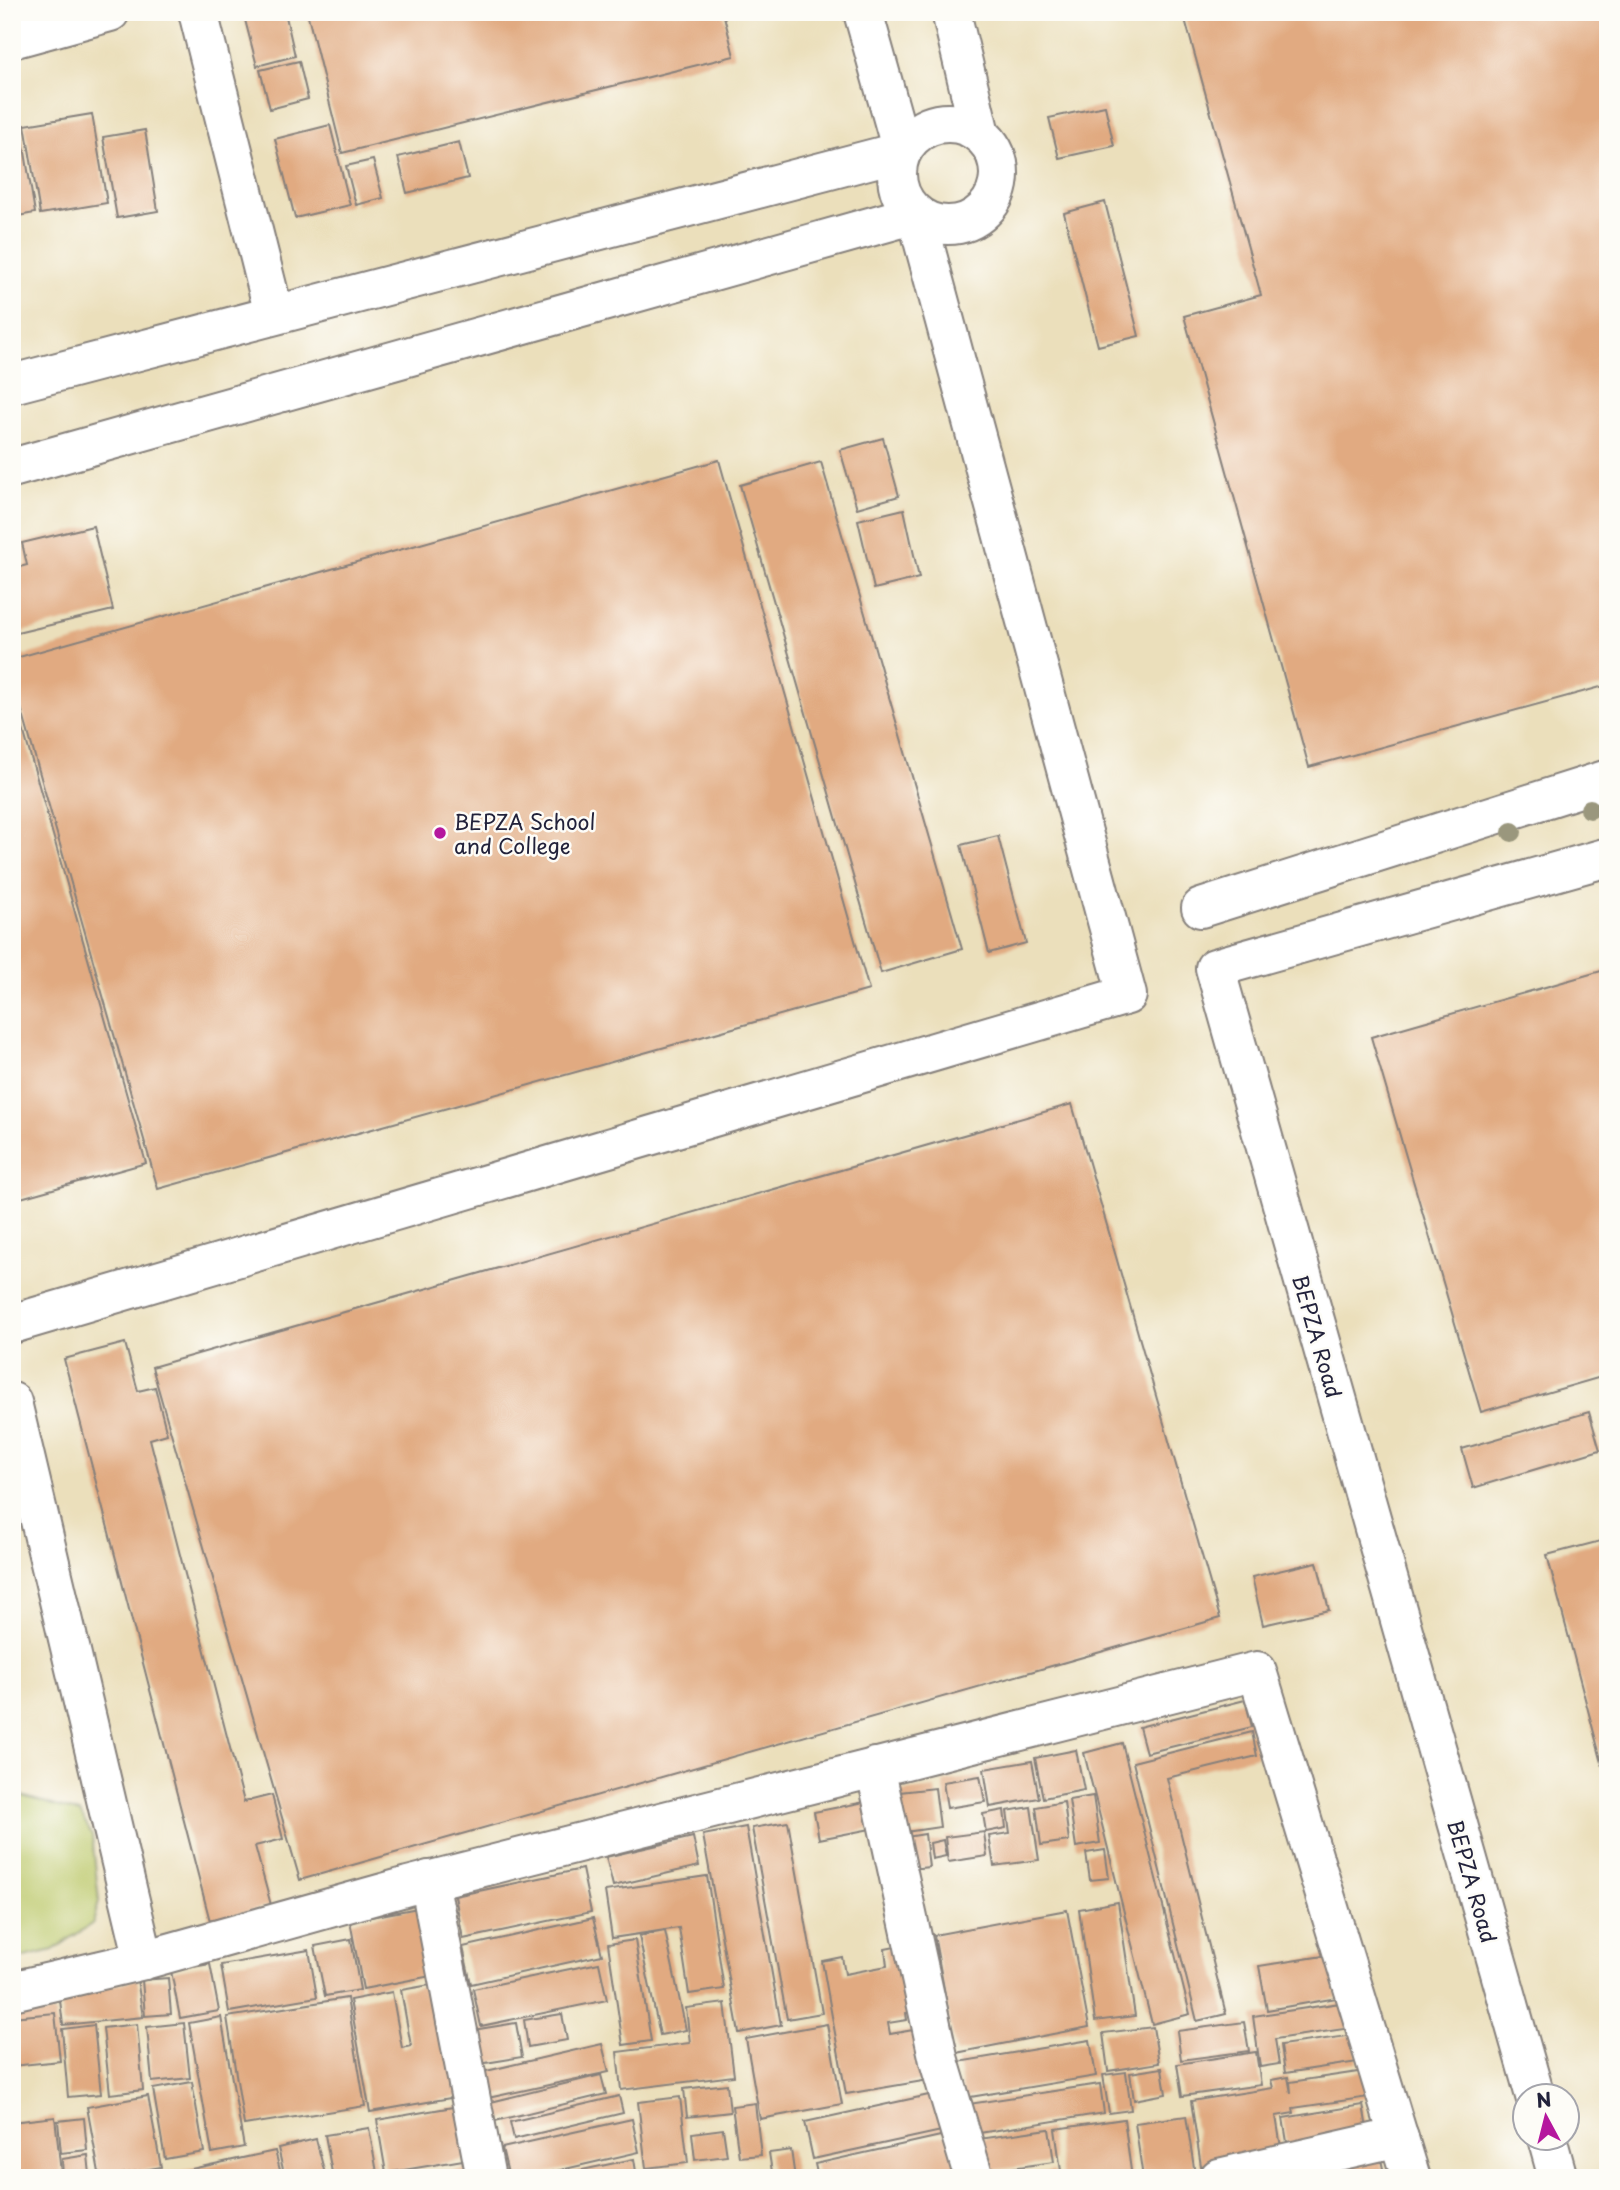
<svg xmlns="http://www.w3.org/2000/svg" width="1620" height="2190" viewBox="0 0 1620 2190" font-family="'Playpen Sans',sans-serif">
<rect width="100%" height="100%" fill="#fdfcf7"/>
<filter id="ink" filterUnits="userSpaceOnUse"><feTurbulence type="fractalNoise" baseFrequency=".0143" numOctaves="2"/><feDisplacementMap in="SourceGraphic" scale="14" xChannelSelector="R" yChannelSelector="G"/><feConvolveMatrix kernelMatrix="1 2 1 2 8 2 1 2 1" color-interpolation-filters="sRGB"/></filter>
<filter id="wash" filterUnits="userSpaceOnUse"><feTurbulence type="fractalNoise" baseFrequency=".00686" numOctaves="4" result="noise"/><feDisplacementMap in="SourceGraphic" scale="28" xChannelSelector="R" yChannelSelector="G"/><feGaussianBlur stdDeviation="1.57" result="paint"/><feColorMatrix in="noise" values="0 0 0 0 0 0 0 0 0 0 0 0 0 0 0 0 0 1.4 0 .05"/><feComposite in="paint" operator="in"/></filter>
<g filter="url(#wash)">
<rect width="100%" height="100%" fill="#ebdfbb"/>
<polygon fill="#bbc869" stroke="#6e7552" stroke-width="2" points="12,1793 80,1813 92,1835 99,1901 93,1923 53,1950 12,1960"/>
<g id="blocks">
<g fill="#e1aa81">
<polygon points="260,12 285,12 295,56 257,66 244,16"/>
<polygon points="307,12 723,12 734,56 342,153"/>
<polygon points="1183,12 1608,12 1608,685 1309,767 1184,316 1261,295"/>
<polygon points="299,61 308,99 270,109 260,70"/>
<polygon points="1105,106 1114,146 1059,158 1049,118"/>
<polygon points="92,114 107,203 40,214 25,125"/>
<polygon points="330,125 350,205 295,218 275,139"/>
<polygon points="145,130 158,211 117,218 103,137"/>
<polygon points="22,134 35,213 12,217 12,136"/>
<polygon points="459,142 468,178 407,193 398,157"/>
<polygon points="373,160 383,198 356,205 346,166"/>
<polygon points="1105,202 1139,336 1098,346 1064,213"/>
<polygon points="883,438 899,496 857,508 840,450"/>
<polygon points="719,460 869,990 158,1189 12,676 12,659"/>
<polygon points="821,462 962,949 881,973 740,485"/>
<polygon points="904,509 919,578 874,589 858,520"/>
<polygon points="93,526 113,610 17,633 12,614 12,569 27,565 22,543"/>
<polygon points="13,694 146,1163 17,1199 12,1182"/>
<polygon points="998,836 1026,943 989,953 961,845"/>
<polygon points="1608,969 1608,1375 1481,1412 1371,1037"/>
<polygon points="1072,1104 1220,1618 300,1880 152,1367"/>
<polygon points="125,1343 138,1391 155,1387 167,1434 150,1439 244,1802 272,1795 283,1839 255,1846 271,1905 210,1921 64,1359"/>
<polygon points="1589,1412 1600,1450 1473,1488 1462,1449"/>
<polygon points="1608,1539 1608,1782 1607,1782 1547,1555"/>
<polygon points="1317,1562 1329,1610 1263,1625 1252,1577"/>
<polygon points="1245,1700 1252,1727 1146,1753 1139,1727"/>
<polygon points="1252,1732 1257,1756 1167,1778 1226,2014 1197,2021 1133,1762"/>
<polygon points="1122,1743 1190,2014 1152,2024 1084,1753"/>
<polygon points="1076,1750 1084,1790 1043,1798 1035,1758"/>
<polygon points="1032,1761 1039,1798 990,1807 984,1769"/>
<polygon points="980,1776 985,1802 947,1808 943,1782"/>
<polygon points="935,1788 940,1827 905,1832 900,1792"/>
<polygon points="1093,1796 1100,1843 1076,1847 1069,1800"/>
<polygon points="875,1800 881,1827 819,1839 814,1812"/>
<polygon points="1064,1802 1069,1841 1041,1845 1036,1807"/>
<polygon points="1031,1807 1039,1860 994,1866 989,1836 1010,1833 1007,1811"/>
<polygon points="1004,1810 1006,1828 986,1832 983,1814"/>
<polygon points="788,1822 822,2013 787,2019 752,1828"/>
<polygon points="746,1827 781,2025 739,2033 703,1835"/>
<polygon points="984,1832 987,1856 948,1862 945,1837"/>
<polygon points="925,1834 929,1867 910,1869 906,1837"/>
<polygon points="693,1837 699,1866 613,1886 606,1857"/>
<polygon points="943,1840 946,1856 932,1859 930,1843"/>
<polygon points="1105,1850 1109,1878 1090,1880 1086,1853"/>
<polygon points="582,1869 591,1912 463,1939 455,1896"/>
<polygon points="707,1876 724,1989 689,1994 679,1928 612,1938 605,1891"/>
<polygon points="1118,1902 1135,2016 1095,2021 1079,1909"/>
<polygon points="418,1908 431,1976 363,1989 350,1921"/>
<polygon points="1067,1910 1089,2027 956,2053 934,1935"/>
<polygon points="593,1918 602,1955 471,1984 463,1947"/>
<polygon points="665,1931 686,2030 660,2035 639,1936"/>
<polygon points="351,1939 360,1990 325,1996 315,1946"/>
<polygon points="635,1940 651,2041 623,2045 608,1944"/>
<polygon points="905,1945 917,2011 906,2013 907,2020 888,2023 890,2034 919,2029 929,2080 846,2094 822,1961 842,1957 845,1974 887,1966 885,1949"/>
<polygon points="309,1950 317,1997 229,2012 221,1965"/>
<polygon points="1330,1955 1337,1998 1267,2010 1259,1966"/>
<polygon points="599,1963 607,2000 481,2026 473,1989"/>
<polygon points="210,1964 219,2011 180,2018 171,1971"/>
<polygon points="168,1978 171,2014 145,2016 142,1980"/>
<polygon points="137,1979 143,2017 63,2025 60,2000"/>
<polygon points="442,1983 462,2096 370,2112 350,2000 392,1992 402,2048 411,2046 401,1990"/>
<polygon points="347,1998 365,2106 244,2125 227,2017"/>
<polygon points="1347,2002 1351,2028 1275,2039 1279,2064 1260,2067 1253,2016"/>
<polygon points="725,2003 734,2076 621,2090 617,2052 690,2043 686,2008"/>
<polygon points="55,2013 60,2061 12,2066 12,2017"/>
<polygon points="562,2014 567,2040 528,2047 524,2020"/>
<polygon points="221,2017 244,2147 212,2153 189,2023"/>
<polygon points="1244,2022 1249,2051 1181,2060 1177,2031"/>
<polygon points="184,2023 190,2078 152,2082 147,2027"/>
<polygon points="516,2023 522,2057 479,2064 473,2030"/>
<polygon points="137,2024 143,2090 110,2094 103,2028"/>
<polygon points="827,2024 842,2104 760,2119 746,2039"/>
<polygon points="94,2025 101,2094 68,2097 62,2029"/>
<polygon points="1153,2027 1159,2063 1108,2071 1103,2033"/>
<polygon points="1354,2035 1358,2062 1285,2073 1281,2045"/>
<polygon points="1090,2040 1096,2076 964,2098 958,2062"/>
<polygon points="602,2044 609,2072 488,2098 482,2072"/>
<polygon points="1256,2052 1261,2085 1182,2096 1177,2064"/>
<polygon points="1162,2068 1166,2094 1134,2100 1130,2073"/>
<polygon points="1365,2071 1369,2097 1293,2108 1294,2113 1276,2116 1282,2154 1201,2166 1191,2101 1273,2088 1271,2080 1288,2077 1291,2093 1290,2082"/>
<polygon points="1126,2072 1131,2110 1109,2113 1103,2075"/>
<polygon points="601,2075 606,2094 495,2121 491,2102"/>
<polygon points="192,2082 204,2152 165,2159 153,2089"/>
<polygon points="727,2084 730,2112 687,2117 684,2089"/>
<polygon points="1100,2084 1104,2113 973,2134 969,2104"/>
<polygon points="938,2093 946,2130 813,2159 805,2122"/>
<polygon points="148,2096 161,2167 100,2178 87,2107"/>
<polygon points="619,2096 623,2113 514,2139 510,2122"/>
<polygon points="680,2097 688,2163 646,2168 638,2102"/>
<polygon points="755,2103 761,2155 739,2157 732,2106"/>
<polygon points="1363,2105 1368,2135 1288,2148 1283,2118"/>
<polygon points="459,2106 469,2159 386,2173 377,2120"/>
<polygon points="1186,2116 1195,2174 1143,2178 1135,2123"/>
<polygon points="55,2117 61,2173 12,2178 12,2122"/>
<polygon points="84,2118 87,2150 61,2153 58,2121"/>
<polygon points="632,2119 639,2152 526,2178 509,2178 502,2148"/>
<polygon points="1124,2119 1132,2178 1062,2178 1055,2129"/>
<polygon points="369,2128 378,2178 333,2178 325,2135"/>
<polygon points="723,2129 727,2156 695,2160 692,2133"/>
<polygon points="1049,2129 1054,2162 982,2172 978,2139"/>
<polygon points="954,2133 962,2173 940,2178 818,2178 815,2164"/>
<polygon points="316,2139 326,2178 285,2178 278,2148"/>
<polygon points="791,2150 795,2178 773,2178 769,2153"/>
<polygon points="1379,2150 1385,2178 1278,2178"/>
<polygon points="275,2151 282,2178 154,2178 154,2177"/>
<polygon points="88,2155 90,2175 63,2178 62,2159"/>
<polygon points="634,2159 637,2178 550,2178 549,2177"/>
<polygon points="470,2167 472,2178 432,2178 432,2177"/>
<polygon points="1054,2171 1055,2178 1021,2178 1020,2176"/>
</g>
</g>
</g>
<g filter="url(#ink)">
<use href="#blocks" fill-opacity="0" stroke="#86807b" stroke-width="2"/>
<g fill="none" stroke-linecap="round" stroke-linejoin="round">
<defs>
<g id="minor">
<polyline points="198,12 274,314"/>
<polyline points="951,12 980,134"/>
<polyline points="12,39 110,12"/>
<circle cx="948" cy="174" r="51"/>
<polyline points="12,384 902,151 863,12"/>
<polyline points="12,468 916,214 1127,995 12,1324"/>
<polyline points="1201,908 1608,779"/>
<polyline points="12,1402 144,1960 408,1886 1257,1671 1411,2178"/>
<polyline points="875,1767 939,2061 974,2178"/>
<polyline points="429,1880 486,2178"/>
<polyline points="12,1991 144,1960"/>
<polyline points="1535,2096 1215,968 1608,857"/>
<polyline points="1547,2138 1558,2178"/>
<polyline points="1219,2178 1399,2137"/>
</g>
</defs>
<use href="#minor" stroke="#86807b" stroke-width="42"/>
<use href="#minor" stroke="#fff" stroke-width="38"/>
</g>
<g fill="#9a977d">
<circle cx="1590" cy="809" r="10"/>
<circle cx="1512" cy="832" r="10"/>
</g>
</g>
<circle fill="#b5179e" stroke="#fdfcf7" stroke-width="2.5" cx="440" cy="833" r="7"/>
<g text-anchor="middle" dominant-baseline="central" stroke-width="5" stroke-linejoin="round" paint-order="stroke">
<g font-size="21" fill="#22223b" stroke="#fdfcf7" text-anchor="start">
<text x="454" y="821">BEPZA School<tspan x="454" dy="24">and College</tspan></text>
</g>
<g font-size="21" fill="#22223b" stroke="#fdfcf7">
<text transform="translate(1318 1336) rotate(74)">BEPZA Road</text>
<text transform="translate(1473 1881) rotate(74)">BEPZA Road</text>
</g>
</g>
<rect width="1620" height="2190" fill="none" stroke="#fdfcf7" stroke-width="42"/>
<g transform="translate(1546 2117) rotate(353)"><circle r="33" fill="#fdfcf7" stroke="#a5a5ac" stroke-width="2"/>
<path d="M0-5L12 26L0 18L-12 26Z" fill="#b5179e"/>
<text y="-10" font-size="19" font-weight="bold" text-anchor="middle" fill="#22223b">N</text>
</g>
</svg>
